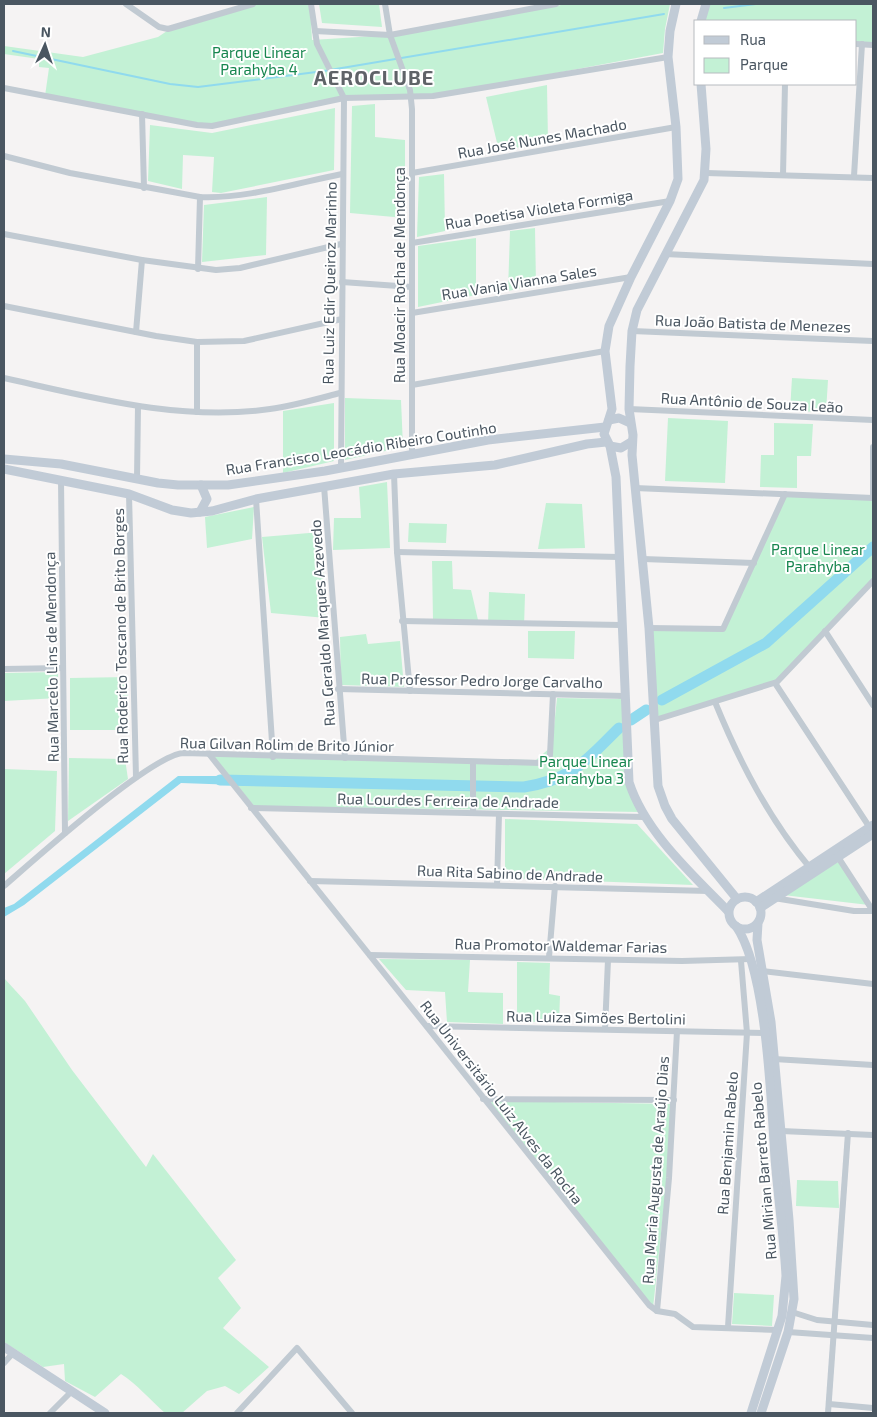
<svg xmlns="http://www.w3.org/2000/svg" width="877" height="1417" viewBox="0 0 877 1417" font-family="'Exo 2',sans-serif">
<rect width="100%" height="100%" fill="#f5f3f3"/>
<g fill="#c3f1d5">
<polygon points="255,4 310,4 312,40 390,35 567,4 670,4 665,29 663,53 433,96 344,98 205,126 45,96 49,68 39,67 39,59 4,54 4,46 83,57 158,37 170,29"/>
<polygon points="319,4 379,4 382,27 322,23"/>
<polygon points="706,4 873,4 873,43 856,42 856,21 701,21"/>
<polygon points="547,85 548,142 499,151 486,97"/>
<polygon points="375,104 375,137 405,140 405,218 350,213 352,106"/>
<polygon points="335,108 334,170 221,193 212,192 214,157 183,155 182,189 148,181 150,125 212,133"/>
<polygon points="444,174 445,231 417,237 419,177"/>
<polygon points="267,197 266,255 202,262 204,205"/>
<polygon points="535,228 536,285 508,291 510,231"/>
<polygon points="476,238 476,295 418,307 418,246"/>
<polygon points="792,378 828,380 826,412 790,411"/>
<polygon points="345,398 401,400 403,447 345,460"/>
<polygon points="334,403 334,461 283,473 283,411"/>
<polygon points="668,418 728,421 725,483 665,481"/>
<polygon points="774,423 813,424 811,456 797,456 797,488 760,487 761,455 774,455"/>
<polygon points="387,482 390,548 333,550 334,518 361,518 359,487"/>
<polygon points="787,493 873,498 873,582 776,683 655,718 649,629 724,631"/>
<polygon points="546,503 582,504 585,548 538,549"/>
<polygon points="254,507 252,539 207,548 205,517"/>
<polygon points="409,523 447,524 446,543 408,542"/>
<polygon points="321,532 326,618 271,613 262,537"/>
<polygon points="432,561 452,561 453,589 471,590 478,620 433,621"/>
<polygon points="489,592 525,594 524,626 488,624"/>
<polygon points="528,631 575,631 574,659 528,658"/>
<polygon points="366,634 368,644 400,641 404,687 341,685 340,637"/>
<polygon points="58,672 58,698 4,701 4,673"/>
<polygon points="128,677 127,730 70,730 70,678"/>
<polygon points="625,695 628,778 641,812 254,806 211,753 536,760 552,746 557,698 618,699"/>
<polygon points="69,758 125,759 128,779 68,821"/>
<polygon points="4,769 57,771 55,831 4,874"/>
<polygon points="505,819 637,824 693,885 505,878"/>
<polygon points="838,862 869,905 783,895"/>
<polygon points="379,959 470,960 468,992 503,993 503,1024 447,1022 445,992 406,990"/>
<polygon points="517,962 550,963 549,994 560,996 559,1023 517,1021"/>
<path d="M 4,978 L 25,1001 L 72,1070 L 146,1167 L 153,1154 L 236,1260 L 218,1278 L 241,1308 L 223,1328 L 269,1367 L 239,1394 L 225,1386 L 207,1391 L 182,1413 L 165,1413 C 150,1400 137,1384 121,1374 L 95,1397 L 65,1381 L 64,1364 L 43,1367 L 4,1342 Z"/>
<polygon points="486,1101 675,1104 653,1308"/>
<polygon points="797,1180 838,1181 839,1208 796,1206"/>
<polygon points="734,1293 774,1295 772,1326 732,1324"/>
</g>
<polygon fill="#90daee" points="178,776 229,776 237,785 181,783 24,905 4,917 4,908 14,904"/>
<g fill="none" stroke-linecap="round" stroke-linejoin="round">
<g stroke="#90daee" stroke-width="2">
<polyline points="724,8 756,4"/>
<polyline points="13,51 170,84 198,87 324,71 664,14"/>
</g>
<g stroke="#90daee" stroke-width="11">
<polyline points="662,700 766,643 873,547"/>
<polyline points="631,720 646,710"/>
<path d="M 220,780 L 524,787 C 574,779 585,761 619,728"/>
</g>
<g stroke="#c1cad2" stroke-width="6">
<polyline points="126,4 159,27 168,29 253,4"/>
<polyline points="311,4 317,44 344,98 341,468"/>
<polyline points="385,4 390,35 410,90 412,109 412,453"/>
<polyline points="315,31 390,35 556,4"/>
<polyline points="856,44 873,45"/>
<polyline points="4,88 197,125 212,126 344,98 433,96 668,57"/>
<polyline points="142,114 144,188"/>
<path d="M 4,156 L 70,173 L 200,197 C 247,199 296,183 342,174"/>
<polyline points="412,173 676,127"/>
<polyline points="706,173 873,178"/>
<polyline points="783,175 785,84"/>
<polyline points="854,176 862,44"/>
<polyline points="4,234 142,260 216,270 240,268 341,244"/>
<polyline points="412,243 670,201"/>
<polyline points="665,254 873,264"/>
<polyline points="198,269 200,197"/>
<polyline points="342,282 412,287"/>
<polyline points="4,306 156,336 197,342 244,341 342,319"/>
<polyline points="412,313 631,277"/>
<polyline points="632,331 873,341"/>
<polyline points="136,332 142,260"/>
<path d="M 4,378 C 90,397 181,422 270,409 C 293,406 317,399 340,393"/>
<polyline points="412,385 605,351"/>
<polyline points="629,409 873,420"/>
<polyline points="197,412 197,342"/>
<polyline points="394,474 397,552 410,691"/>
<polyline points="137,479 138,406"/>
<polyline points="61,480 65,833"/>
<polyline points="324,486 345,758"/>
<polyline points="635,488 873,498"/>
<polyline points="129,494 136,777"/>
<polyline points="873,498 873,447"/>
<polyline points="256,499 273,757"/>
<polyline points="397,552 619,557"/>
<polyline points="643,559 754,563"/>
<polyline points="402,621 621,625"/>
<polyline points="649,628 723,629 785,494"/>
<polyline points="825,631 873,705"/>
<polyline points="4,669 63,668"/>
<polyline points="775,683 872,831"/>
<polyline points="338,689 625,696"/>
<path d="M 715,702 C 740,763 769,819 811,869"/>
<polyline points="655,720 777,682 873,581"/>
<polyline points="209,754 649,1305 657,1311 675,1314 693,1327 778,1330"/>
<polyline points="473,762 473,813"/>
<polyline points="251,808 644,817"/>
<polyline points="836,854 873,911"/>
<polyline points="310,881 709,891"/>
<polyline points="497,885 499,814"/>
<path d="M 4,886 C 34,860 152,754 184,753 L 541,763 L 549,759 L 550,755 L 553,694"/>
<polyline points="774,898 854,911 873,911"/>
<polyline points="370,955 682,961 751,959"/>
<polyline points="549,957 555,886"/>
<polyline points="762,971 873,984"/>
<polyline points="427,1026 764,1033"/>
<polyline points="605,1029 608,960"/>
<polyline points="774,1059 873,1065"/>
<polyline points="483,1099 674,1100"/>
<polyline points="781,1131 873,1135"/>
<polyline points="657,1311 669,1178 677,1031"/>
<polyline points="792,1312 817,1320 873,1325"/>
<polyline points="728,1327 747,1033 741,961"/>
<polyline points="788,1332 873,1338"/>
<polyline points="4,1363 13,1353"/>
<polyline points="829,1404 873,1408"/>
<polyline points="50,1413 71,1392"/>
<polyline points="237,1413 297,1348 352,1413"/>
<polyline points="828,1413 848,1133"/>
</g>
<g stroke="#c1cbd6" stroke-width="9">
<path d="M 676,4 L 670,31 L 668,57 L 676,127 L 678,179 L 670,201 L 631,277 L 609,326 L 605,351 L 612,409 L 604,434 L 610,446 L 616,477 L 629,782 C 645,832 692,874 728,911"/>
<polyline points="701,21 706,4"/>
<polyline points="701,84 706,149 704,180 637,310 632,331 630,366 629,409 633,435 632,455 649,628 658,786 665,806 672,819 737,899"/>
<polyline points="609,420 619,418 630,423"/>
<polyline points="610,446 621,448 631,442"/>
<polyline points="4,459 61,464 158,483 178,485 228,485 325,471 488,440 605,427"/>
<polyline points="4,469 129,494 172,510 191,513 212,511 256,499 394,474 495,465 587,444 606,442"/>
<polyline points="200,512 207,499 201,485"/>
<circle cx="745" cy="913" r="16"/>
<polyline points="756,902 873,825"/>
<polyline points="760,908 873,834"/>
<polyline points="758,923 757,940 771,1022 789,1220 794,1299 788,1332 761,1413"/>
<path d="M 736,926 C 767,971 771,1101 775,1158 C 778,1198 784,1237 786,1276 L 782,1316 L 751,1413"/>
<polyline points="4,1347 105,1413"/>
</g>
</g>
<g text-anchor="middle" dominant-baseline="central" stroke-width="4" stroke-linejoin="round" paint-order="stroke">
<g font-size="15" fill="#17864f" stroke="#fff">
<text x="259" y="52">Parque Linear<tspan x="259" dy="17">Parahyba 4</tspan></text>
<text x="818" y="549">Parque Linear<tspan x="818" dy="17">Parahyba</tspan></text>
<text x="586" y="761">Parque Linear<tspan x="586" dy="17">Parahyba 3</tspan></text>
</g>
<g font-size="15" fill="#4a5661" stroke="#fff">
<text transform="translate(542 138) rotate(-10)">Rua José Nunes Machado</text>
<text transform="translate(539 209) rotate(-9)">Rua Poetisa Violeta Formiga</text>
<text transform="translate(399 275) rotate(-90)">Rua Moacir Rocha de Mendonça</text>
<text transform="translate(519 282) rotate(-9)">Rua Vanja Vianna Sales</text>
<text transform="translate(329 283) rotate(-89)">Rua Luiz Edir Queiroz Marinho</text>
<text transform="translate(753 323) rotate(2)">Rua João Batista de Menezes</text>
<text transform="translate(752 402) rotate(3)">Rua Antônio de Souza Leão</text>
<text transform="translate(361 448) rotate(-9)">Rua Francisco Leocádio Ribeiro Coutinho</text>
<text transform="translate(322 623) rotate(-94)">Rua Geraldo Marques Azevedo</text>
<text transform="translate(120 636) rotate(-91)">Rua Roderico Toscano de Brito Borges</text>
<text transform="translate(51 657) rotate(-91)">Rua Marcelo Lins de Mendonça</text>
<text transform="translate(482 680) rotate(1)">Rua Professor Pedro Jorge Carvalho</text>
<text transform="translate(287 744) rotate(1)">Rua Gilvan Rolim de Brito Júnior</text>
<text transform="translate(448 800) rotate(1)">Rua Lourdes Ferreira de Andrade</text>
<text transform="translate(510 873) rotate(2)">Rua Rita Sabino de Andrade</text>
<text transform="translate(561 945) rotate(1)">Rua Promotor Waldemar Farias</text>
<text transform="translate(596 1017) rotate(1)">Rua Luiza Simões Bertolini</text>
<text transform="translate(502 1102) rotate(52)">Rua Universitário Luiz Alves da Rocha</text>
<text transform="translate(727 1143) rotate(-86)">Rua Benjamin Rabelo</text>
<text transform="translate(655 1170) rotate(-86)">Rua Maria Augusta de Araújo Dias</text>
<text transform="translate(763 1171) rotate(-95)">Rua Mirian Barreto Rabelo</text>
</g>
<g font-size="20" font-weight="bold" letter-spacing="1" fill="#5f6368" stroke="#fff">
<text x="374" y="77">AEROCLUBE</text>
</g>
</g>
<rect width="877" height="1417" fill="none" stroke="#4a5661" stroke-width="10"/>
<rect x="694" y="20" width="162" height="65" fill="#ffffff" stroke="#b7bbc0"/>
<rect x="704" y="36" width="25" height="8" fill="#c1cbd6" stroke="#b7bbc0"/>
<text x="740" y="45" font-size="15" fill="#4a5661">Rua</text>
<rect x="704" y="58" width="25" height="15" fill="#c3f1d5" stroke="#b7bbc0"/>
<text x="740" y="70" font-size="15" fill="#4a5661">Parque</text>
<g transform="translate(45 45) rotate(3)" stroke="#ffffff" stroke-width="4" paint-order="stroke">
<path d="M0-4L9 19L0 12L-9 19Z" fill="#4a5661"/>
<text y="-8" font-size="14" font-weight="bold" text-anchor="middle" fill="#4a5661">N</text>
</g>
</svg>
